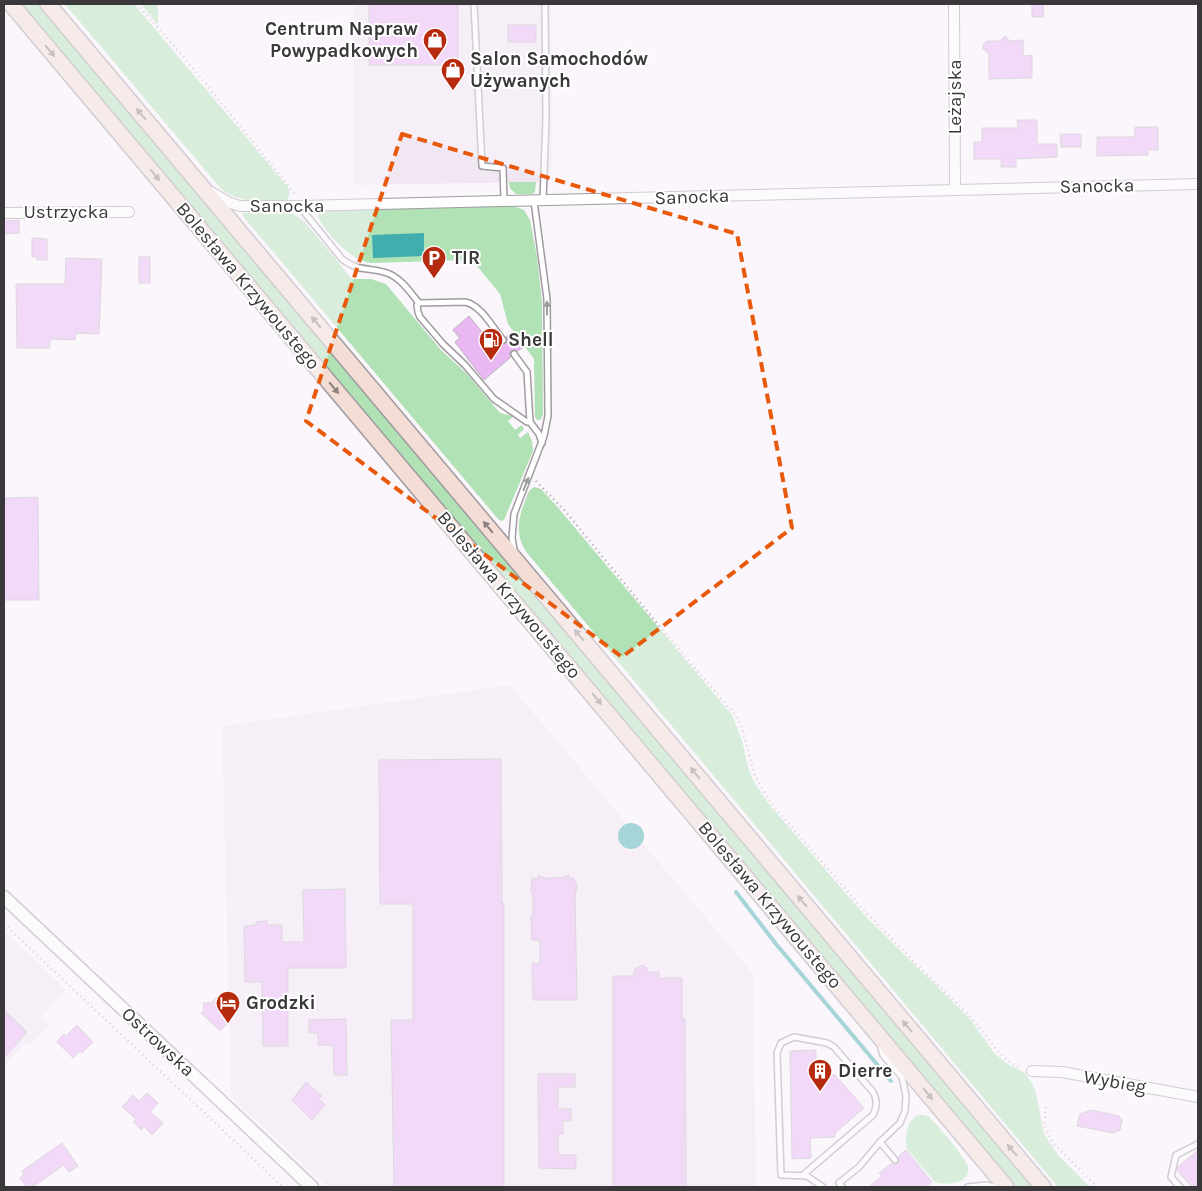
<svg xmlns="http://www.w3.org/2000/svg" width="1202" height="1191" viewBox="0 0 1202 1191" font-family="Karla,sans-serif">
<rect width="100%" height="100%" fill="#faf6fb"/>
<g fill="#f1e7f3">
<polygon points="354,4 551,4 552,166 548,182 354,185"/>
<polygon points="510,685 753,974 756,1187 327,1187 231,1097 222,726"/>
<polygon points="4,931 66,990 41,1017 49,1025 30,1045 26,1042 4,1066"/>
</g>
<g fill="#b0e2b5">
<polygon points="21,4 39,4 1033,1187 1016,1187"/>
<path d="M 65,4 L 134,4 L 288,187 L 290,192 L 287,200 C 264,201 240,204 221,189 Z"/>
<polygon points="141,4 158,4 158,25"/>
<polygon points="509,182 536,182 535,192 532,194 516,194 510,188"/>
<path d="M 513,206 L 524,210 L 530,220 L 537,257 L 542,302 L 543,415 L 540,420 L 537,420 L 535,417 L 534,359 L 508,324 L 500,294 L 477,266 L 467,260 L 373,263 C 351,262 328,235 318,217 L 318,214 L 322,211 Z"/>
<polygon points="282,212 293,214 304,221 352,279 371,279 386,284 441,350 467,374 500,413 514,416 508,421 515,430 522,425 524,429 518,435 520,438 528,432 532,441 533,451 504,520 501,521 498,519 242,215 243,213"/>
<path d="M 535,487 L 541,489 L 560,510 L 732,715 L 742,740 L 748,767 L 754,782 L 768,803 L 867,918 L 970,1019 L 994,1053 L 1006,1063 L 1025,1073 L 1033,1085 L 1036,1093 L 1044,1134 L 1058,1155 L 1090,1187 L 1058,1187 L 528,554 C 514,536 518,518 526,499 C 528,493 529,489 535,487 Z"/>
<path d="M 918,1115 C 922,1115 925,1114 929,1117 C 936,1123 967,1159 968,1167 C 970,1174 965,1179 958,1182 C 951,1184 943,1184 935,1182 L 907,1149 C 905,1138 906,1121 918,1115 Z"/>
</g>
<g fill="#42adae">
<polygon points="424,233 424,256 373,258 372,235"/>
<circle cx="631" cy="836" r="13"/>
</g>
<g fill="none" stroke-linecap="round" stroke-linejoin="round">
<polyline stroke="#42adae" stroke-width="4" points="736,892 776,944 891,1081"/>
</g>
<g fill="#e9b7f2" stroke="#b8b4b9">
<rect x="369" y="4" width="89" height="61"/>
<polygon points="1032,4 1043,4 1044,17 1032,17"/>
<rect x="508" y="25" width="28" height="17"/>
<polygon points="1005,36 1010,41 1023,40 1023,56 1032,55 1032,78 989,79 989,54 983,49 983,45 986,41 1000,41"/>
<polygon points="1017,120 1037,120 1037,144 1057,144 1057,157 1016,159 1016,167 1001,167 1001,159 974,159 974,142 982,142 982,128 1018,128"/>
<polygon points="1139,127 1158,127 1158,150 1148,150 1148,155 1097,156 1097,137 1135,137 1134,128"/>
<polygon points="1060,134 1081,134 1081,147 1061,147"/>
<polygon points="19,220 19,233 4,234 4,221"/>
<polygon points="32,238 47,239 47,260 37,260 37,257 32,257"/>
<rect x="139" y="257" width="11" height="26"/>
<polygon points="66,258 102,259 99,334 76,333 75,340 50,339 50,348 17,348 16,284 65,284"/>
<polygon points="469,316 494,347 499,342 503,344 506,343 507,340 506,337 511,333 523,347 518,351 514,350 511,351 510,354 511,357 484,380 455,342 460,338 453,330"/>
<polygon points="38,497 39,600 4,600 4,498"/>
<polygon points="501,759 502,904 504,903 504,1187 394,1187 391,1020 413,1020 413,904 380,904 379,760"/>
<polygon points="538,875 547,879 554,877 561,878 569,875 569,878 574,878 577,886 575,895 577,1000 533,1000 532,963 540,964 540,940 532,940 531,915 533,915 533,896 531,891 532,878 538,879"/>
<polygon points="345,889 346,968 288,968 288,1046 263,1046 262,982 245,982 244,926 256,925 256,922 262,921 267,921 267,925 282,925 282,942 304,942 303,890"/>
<polygon points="642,965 647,968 648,972 659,972 659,978 682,978 682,1019 685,1019 686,1187 613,1187 613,976 633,976 635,969"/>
<polygon points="219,995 227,1002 227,1007 235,1015 220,1031 201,1013 204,1010 203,1003 211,1003"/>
<polygon points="4,1010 27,1032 4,1058"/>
<polygon points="346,1019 347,1075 334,1075 333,1045 318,1045 318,1033 309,1033 309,1020"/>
<polygon points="77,1025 93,1042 82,1053 80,1051 73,1058 57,1042 64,1034 66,1036"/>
<polygon points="816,1050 816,1061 827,1060 827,1075 835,1075 864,1108 835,1133 835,1137 810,1138 811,1158 792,1159 790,1051"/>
<polygon points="538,1074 575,1074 575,1087 558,1087 558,1109 571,1109 571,1121 563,1121 563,1134 558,1134 558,1155 576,1155 576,1169 539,1168"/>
<polygon points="306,1082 322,1096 319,1099 325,1105 312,1120 292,1100"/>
<polygon points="147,1093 158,1103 150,1112 163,1123 152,1135 144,1126 141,1130 133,1122 136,1119 122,1107 133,1095 139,1101"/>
<polygon points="1091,1110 1119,1116 1122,1120 1120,1130 1113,1133 1077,1126 1080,1114"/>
<polygon points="62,1143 78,1166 69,1172 64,1165 32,1187 27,1187 20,1178 24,1174 22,1171"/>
<polygon points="906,1150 932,1182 925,1187 869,1187 882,1176 879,1173 892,1163 895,1164 898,1163 898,1157"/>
<polygon points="1198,1150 1198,1187 1192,1187 1177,1170 1178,1167"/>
</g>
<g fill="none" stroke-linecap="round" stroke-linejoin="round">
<defs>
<g id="service">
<polyline points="474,4 482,166 503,168 504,201"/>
<polyline points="543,200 546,119 545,4"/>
<path d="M 300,207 L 342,259 C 358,272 370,267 387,273 C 401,278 410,292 419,303 L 465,302 C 481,305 493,328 503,340"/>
<polyline points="419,303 417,305 418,312 420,317 443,344 465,365 494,399 527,422 530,422 539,434 542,443"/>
<polyline points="514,354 527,372 530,422"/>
<polyline points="514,550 512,538 514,514 544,436 548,416 547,299 534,201"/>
<polyline points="880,1142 895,1160"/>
<path d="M 803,1175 L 873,1115 C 877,1107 878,1100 873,1092 L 834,1047 L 827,1043 L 794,1037 L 781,1043 L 777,1053 L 781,1175 L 807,1176 L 823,1187"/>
<polyline points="842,1187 839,1183 859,1167 880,1142 900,1123 905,1111 906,1096 902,1077 883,1055 880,1045"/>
<polyline points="968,1187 986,1185 995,1187"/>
<polyline points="1180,1187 1171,1177 1176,1155 1198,1144"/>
</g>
<g id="minor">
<polyline points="954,4 955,189"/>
<polyline points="211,192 230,203 240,206 300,206 1198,184"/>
<polyline points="4,213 129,212"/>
<polyline points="1032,1071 1062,1072 1198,1097"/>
</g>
<polyline id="tertiary" points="4,897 312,1187"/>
<g id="secondary">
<polyline points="11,4 1006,1187"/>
<polyline points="48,4 1043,1187"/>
</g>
</defs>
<use href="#service" stroke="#9f9ba0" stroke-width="8"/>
<use href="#minor" stroke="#9f9ba0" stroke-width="12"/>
<use href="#tertiary" stroke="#9f9ba0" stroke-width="15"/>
<use href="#secondary" stroke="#9f9ba0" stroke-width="18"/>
<g stroke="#a8a4a8" stroke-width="2.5" stroke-dasharray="1 4" stroke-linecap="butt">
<polyline points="137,4 187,61 296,195"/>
<polyline points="536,481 566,512 660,627 736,716 741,725 755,776 770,802 860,906 920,968 969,1015 1001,1055 1011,1063 1021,1068"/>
<polyline points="4,924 283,1187"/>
<polyline points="1046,1107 1044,1125 1053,1143 1097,1187"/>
</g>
<use href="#service" stroke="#fff" stroke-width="5"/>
<use href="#minor" stroke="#fff" stroke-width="10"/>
<use href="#tertiary" stroke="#fff" stroke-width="12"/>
<use href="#secondary" stroke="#f3ddd5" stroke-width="15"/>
</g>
<defs><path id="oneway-solid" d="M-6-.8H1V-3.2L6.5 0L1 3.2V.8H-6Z" transform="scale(1.25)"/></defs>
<g fill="#8d8280">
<use href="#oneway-solid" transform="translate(50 51) rotate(50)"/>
<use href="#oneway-solid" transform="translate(141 114) rotate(-130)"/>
<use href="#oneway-solid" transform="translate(155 175) rotate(50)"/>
<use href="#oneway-solid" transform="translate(316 322) rotate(-130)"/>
<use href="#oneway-solid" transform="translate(334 388) rotate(50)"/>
<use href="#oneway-solid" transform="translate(488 527) rotate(-130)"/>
<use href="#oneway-solid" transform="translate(579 635) rotate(-130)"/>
<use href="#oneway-solid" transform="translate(597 699) rotate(50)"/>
<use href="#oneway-solid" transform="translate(695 773) rotate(-130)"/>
<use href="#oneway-solid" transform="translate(802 901) rotate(-130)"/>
<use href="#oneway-solid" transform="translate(907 1026) rotate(-130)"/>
<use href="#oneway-solid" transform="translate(928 1094) rotate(50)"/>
<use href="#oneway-solid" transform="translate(1012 1150) rotate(-130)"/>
</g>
<g fill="#9c9c9c">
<use href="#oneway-solid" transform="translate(547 308) rotate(-90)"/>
<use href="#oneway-solid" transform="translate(526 484) rotate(-68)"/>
</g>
<path d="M0 0H1202V1191H0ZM 402,134 L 737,234 L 792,528 L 622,657 L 306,421 Z" fill="#faf6fb" fill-opacity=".55" fill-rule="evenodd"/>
<path fill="none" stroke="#e8590c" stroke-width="4" stroke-dasharray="10 6" stroke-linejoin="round" d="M 402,134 L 737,234 L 792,528 L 622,657 L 306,421 Z"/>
<defs>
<symbol id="shop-pin" viewBox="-11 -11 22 30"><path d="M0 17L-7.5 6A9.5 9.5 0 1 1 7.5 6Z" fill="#b62a0d" stroke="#fff"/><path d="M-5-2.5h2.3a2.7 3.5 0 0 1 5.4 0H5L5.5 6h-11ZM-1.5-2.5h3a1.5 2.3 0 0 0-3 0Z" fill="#fff"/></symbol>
<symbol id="parking-pin" viewBox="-11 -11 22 30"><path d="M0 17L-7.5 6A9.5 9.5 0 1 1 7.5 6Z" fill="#b62a0d" stroke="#fff"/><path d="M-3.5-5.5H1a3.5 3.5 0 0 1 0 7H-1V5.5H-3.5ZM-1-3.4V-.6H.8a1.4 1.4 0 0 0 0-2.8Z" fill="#fff"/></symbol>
<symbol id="fuel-pin" viewBox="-11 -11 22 30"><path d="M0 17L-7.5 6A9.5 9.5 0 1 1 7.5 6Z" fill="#b62a0d" stroke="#fff"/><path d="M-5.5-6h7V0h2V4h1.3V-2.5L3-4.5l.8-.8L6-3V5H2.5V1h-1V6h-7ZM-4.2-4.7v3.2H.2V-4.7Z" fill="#fff"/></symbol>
<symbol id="hotel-pin" viewBox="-11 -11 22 30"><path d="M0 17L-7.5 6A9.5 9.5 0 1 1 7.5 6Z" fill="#b62a0d" stroke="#fff"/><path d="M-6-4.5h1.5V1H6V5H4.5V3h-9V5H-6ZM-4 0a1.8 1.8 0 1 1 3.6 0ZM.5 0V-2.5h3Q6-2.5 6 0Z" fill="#fff"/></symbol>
<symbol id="building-pin" viewBox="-11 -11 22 30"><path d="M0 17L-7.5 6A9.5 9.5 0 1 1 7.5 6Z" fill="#b62a0d" stroke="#fff"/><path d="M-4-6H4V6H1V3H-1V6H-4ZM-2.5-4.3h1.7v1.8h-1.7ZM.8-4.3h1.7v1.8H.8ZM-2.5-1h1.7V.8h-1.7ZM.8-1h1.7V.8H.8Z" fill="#fff"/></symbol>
</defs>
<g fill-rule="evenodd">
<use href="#shop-pin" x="421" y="26" width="28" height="38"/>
<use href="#shop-pin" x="439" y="56" width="28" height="38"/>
<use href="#parking-pin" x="420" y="244" width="28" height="38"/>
<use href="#fuel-pin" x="477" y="326" width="28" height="38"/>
<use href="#hotel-pin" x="214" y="989" width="28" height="38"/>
<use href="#building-pin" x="806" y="1057" width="28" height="38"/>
</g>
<g text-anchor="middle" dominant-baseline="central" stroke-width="4" stroke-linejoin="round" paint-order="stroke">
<g font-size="19" font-weight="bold" fill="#3a383a" stroke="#fff" text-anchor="start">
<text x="418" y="29" text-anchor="end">Centrum Napraw<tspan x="418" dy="22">Powypadkowych</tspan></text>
<text x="470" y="59">Salon Samochodów<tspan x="470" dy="22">Używanych</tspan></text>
<text x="452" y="258">TIR</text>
<text x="508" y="340">Shell</text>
<text x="246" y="1003">Grodzki</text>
<text x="838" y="1071">Dierre</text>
</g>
<g font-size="19" fill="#3a383a" stroke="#fff">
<text transform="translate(955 97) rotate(-90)">Leżajska</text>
<text transform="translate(1097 186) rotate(-1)">Sanocka</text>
<text transform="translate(692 197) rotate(-2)">Sanocka</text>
<text x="287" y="206">Sanocka</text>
<text x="66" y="212">Ustrzycka</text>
<text transform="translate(248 286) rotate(50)">Bolesława Krzywoustego</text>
<text transform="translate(509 595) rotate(50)">Bolesława Krzywoustego</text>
<text transform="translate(770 905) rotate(50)">Bolesława Krzywoustego</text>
<text transform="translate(158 1042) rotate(43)">Ostrowska</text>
<text transform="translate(1115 1082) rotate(10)">Wybieg</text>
</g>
</g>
<rect width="1202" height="1191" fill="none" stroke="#3a383a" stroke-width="10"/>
</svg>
